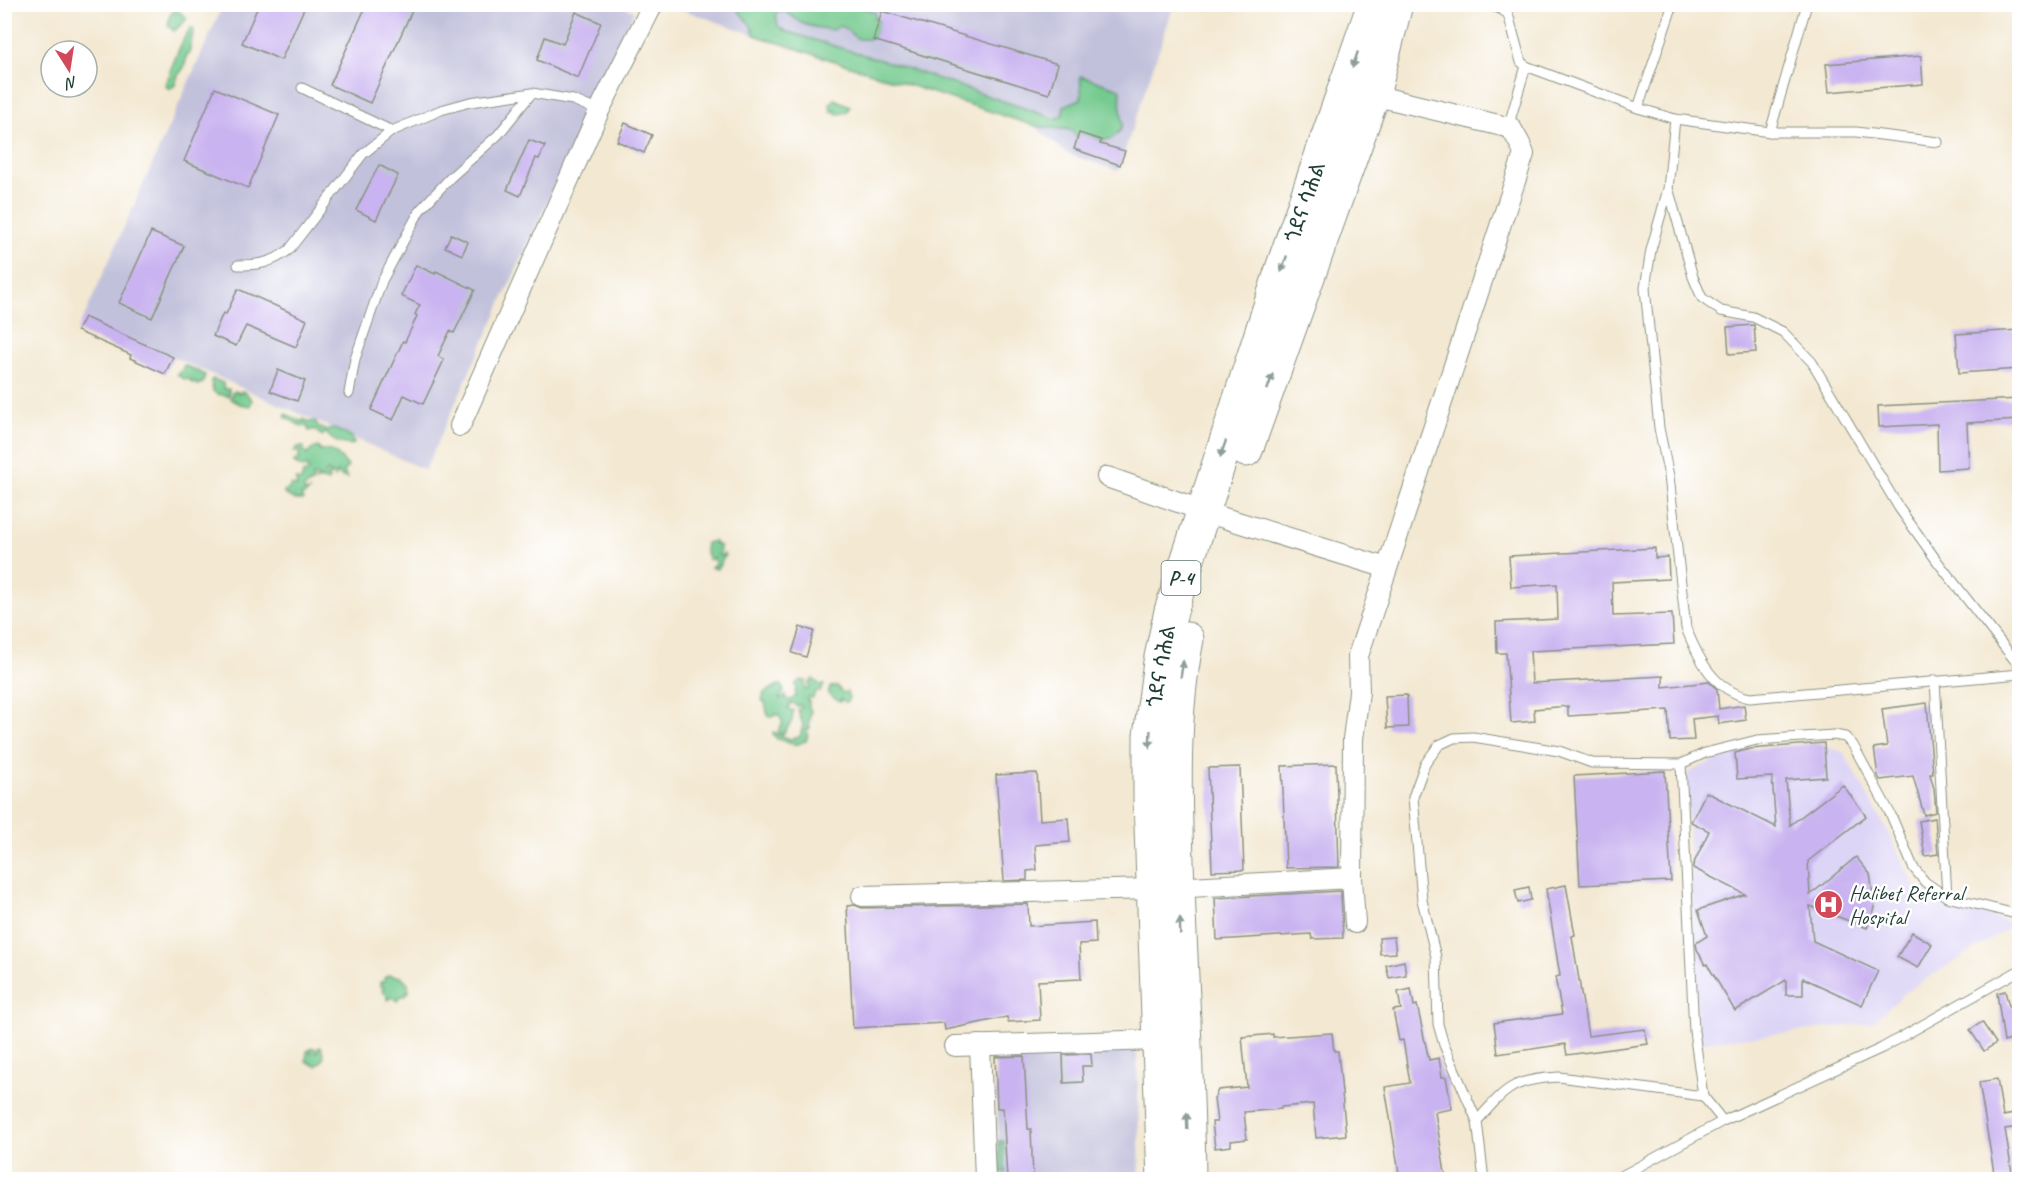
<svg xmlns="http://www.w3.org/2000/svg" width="2024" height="1184" viewBox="0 0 2024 1184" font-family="Caveat,'Noto Sans Ethiopic',sans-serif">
<rect width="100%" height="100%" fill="#fff"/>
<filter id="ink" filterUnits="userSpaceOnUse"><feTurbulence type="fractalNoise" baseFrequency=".0167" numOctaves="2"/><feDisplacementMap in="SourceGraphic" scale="12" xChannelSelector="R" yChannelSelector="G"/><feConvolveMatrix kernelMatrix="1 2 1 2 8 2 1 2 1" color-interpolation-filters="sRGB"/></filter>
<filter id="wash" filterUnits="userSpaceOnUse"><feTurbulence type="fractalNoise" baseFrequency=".008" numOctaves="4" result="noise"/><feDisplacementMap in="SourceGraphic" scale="24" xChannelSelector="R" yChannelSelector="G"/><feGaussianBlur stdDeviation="1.35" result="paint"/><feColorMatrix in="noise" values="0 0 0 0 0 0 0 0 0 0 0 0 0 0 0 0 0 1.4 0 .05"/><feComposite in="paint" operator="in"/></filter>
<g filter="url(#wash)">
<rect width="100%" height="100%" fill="#f3e8d1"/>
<polygon fill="#ddd5f6" points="1824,746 1843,752 1885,826 1914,885 2014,925 1907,991 1872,1023 1698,1043 1686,774 1732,752"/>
<g fill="#c2c1dc">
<polygon points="619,4 634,11 425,470 84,317 223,5"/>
<polygon points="669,5 1174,5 1118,171 1066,153 1035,126 754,35"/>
<polygon points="1120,1050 1133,1050 1137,1055 1140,1179 1000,1179 995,1056"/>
</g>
<g fill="#74ca8f" stroke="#4a8462" stroke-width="1.5">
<path d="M 729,5 L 851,5 L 875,12 L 875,19 L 879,21 L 874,38 C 847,43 857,31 839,26 L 834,30 C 823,28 810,28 800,22 C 792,17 788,10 778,11 L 776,15 L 778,26 L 785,31 L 894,64 L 1056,119 L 1062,116 L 1064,106 L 1081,99 C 1083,91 1079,85 1081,76 L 1120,89 C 1122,96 1119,102 1121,109 C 1123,125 1126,128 1111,139 L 1101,140 L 1080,134 L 1078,138 L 1071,130 L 1035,126 L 754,35 C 754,23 741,17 736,7 Z"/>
<polygon points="177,10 186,17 186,20 174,31 168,26 170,14"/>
<path d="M 191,28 L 194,29 L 193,33 L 189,54 L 186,56 C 187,62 183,71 178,75 L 175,85 L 169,89 L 166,86 L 167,78 L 170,76 L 170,71 C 174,61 184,34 191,28 Z"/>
<polygon points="834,99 850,106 848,112 839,114 835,113 836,109 831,112 830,104"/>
<path d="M 184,365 L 205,375 L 203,383 L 197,385 L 195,382 L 192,383 L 191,380 C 184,380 182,378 177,374 L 182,370 Z"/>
<polygon points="213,379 223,383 224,389 229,389 229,396 217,394 213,391 211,381"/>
<polygon points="235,391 240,393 242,391 246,393 252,400 250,406 240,404 231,399 232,393"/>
<path d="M 286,414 L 303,422 L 304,419 L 309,422 L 315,421 L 319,427 L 326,431 L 332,428 L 352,437 L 354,444 C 344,446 330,441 326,432 L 322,436 L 314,429 L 309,431 L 307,426 L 301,426 L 285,417 Z"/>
<path d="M 297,447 L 304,447 L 303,450 L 306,452 L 307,455 L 311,450 L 318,447 L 320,450 C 333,448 340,457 348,466 L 344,472 L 347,478 L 340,476 L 337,472 L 335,478 L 332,474 L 330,476 L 329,474 L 330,472 L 327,471 L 326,474 L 329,479 L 328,481 L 321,480 L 321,478 L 316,481 L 317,477 L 315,476 L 313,477 L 313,482 L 304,488 L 304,492 L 309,491 L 305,495 L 301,495 L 303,500 L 296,500 L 284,494 L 284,491 L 289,489 L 291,485 L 297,487 L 296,480 L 301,481 L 303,474 L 309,471 L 306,466 L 303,468 L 295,464 L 294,461 L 299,460 L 299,451 L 294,452 Z"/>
<polygon points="713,541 715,544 720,546 719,556 724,554 725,556 717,569 711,567 715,565 714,558 709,560 705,550 706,543"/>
<path d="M 813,679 L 820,685 L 824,685 L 820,692 L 816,691 L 813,698 L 808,697 L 807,700 L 809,701 L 809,708 L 811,710 L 809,722 L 810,728 L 807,730 L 808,734 L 806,741 C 803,741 801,743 798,744 C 791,746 784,740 777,739 L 773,734 L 773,732 L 790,739 L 800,737 L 803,725 L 798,710 L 802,707 L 800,705 L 797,707 L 795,704 L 791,703 L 788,708 L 789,710 L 793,710 L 792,721 L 784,733 L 779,734 L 778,731 L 783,723 L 778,714 L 771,717 L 768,716 L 765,703 L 762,700 L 764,693 L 778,685 L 782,685 L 784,692 L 779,698 L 781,699 L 785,696 L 786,699 L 791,700 L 796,696 L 795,691 L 797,689 L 795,685 L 800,680 L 806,681 L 804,683 L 806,690 L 810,688 L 808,684 Z"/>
<polygon points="837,686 842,693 847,692 849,698 847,702 845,702 841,699 840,702 828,694 830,687"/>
<polygon points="388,975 402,977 408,983 409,992 407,991 406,995 399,997 397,1001 392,997 387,1000 387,995 382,991 384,987 380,986 380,982 385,981 384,978"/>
<polygon points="321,1047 324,1056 321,1062 316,1066 306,1061 307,1051 309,1050 311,1053 311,1048 315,1048 316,1053 318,1052 318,1048"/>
</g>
<polygon fill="#5fae7a" stroke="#3f7657" stroke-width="1.5" points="998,1141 1002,1141 1008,1144 1009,1173 1000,1172"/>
<g id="blocks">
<g fill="#c9b3f0">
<polygon points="259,4 306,4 281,60 242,43"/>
<polygon points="367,4 415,4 370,103 330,85"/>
<polygon points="882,11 1058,64 1049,94 873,40"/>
<polygon points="576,12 601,23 578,78 537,60 545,37 563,44"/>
<polygon points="1921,56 1923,84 1829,92 1826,64"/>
<polygon points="215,88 279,115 248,188 184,161"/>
<polygon points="625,123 652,135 644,153 617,141"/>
<polygon points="1079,133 1101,140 1100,144 1125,151 1120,165 1074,149"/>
<polygon points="529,140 545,146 539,159 536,158 520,196 507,190"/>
<polygon points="379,165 398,175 376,220 356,210"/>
<polygon points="151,232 184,246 152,318 119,303"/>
<polygon points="451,234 468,242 462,255 445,247"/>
<polygon points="416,265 435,274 436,271 475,290 454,333 450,331 438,356 444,360 423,404 404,395 393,420 371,410 403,341 405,342 417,316 415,314 420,305 401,296"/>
<polygon points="238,289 307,320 296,347 246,326 236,346 213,336 223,313 226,314"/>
<polygon points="84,317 173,357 165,374 130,358 131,355 77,331"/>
<polygon points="1754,325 1756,352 1729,354 1727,327"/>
<polygon points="2019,330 2019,369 1959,373 1956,334"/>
<polygon points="278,370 305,381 297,401 270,391"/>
<polygon points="2019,399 2019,420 1967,423 1969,468 1938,470 1937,424 1879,427 1878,406"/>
<polygon points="1655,548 1655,558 1668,557 1669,579 1612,582 1613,616 1672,614 1674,644 1530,651 1532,683 1663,676 1663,687 1709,682 1717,689 1719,709 1744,705 1746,720 1719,724 1718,716 1692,719 1694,740 1670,741 1668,710 1568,716 1568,706 1534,709 1535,721 1511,723 1506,653 1497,653 1496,622 1558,619 1557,584 1511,587 1509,556"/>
<polygon points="800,627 814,631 806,657 792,653"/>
<polygon points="1407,695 1408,727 1387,728 1385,696"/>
<polygon points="1927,703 1933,774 1930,774 1934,789 1936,812 1924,815 1913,776 1880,780 1878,776 1874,748 1887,746 1882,709"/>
<polygon points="1824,743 1826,777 1786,780 1790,825 1843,785 1866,816 1808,861 1810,895 1856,857 1870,874 1875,908 1867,928 1810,906 1813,941 1878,971 1862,1005 1803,978 1803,995 1786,995 1786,980 1735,1011 1707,964 1705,965 1697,949 1696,943 1707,936 1698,910 1745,894 1693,868 1693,865 1709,831 1691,822 1706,792 1776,827 1772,777 1737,779 1735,753 1750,749"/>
<polygon points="1336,764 1339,867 1286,868 1282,766"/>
<polygon points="1240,767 1244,870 1212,871 1208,768"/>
<polygon points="1665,771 1671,881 1580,885 1574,776"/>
<polygon points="1037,773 1040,820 1068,818 1070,842 1035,845 1037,870 1027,871 1027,880 1004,881 996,775"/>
<polygon points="1935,818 1938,854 1925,856 1919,821"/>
<polygon points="1566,885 1575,935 1572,936 1588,1036 1645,1029 1648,1044 1567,1055 1565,1044 1498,1054 1494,1023 1562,1014 1555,977 1560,976 1546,889"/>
<polygon points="1529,887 1531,900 1518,903 1515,890"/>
<polygon points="1341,891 1343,938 1312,939 1311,934 1217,940 1215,898"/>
<polygon points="1028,904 1029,926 1095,922 1096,943 1079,944 1081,979 1038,981 1040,1020 1008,1022 1007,1017 945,1030 944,1023 853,1028 847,906 855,905 862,908"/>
<polygon points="1912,932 1932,944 1918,968 1897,957"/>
<polygon points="1394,937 1396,953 1380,954 1379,938"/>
<polygon points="1404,961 1406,975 1389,978 1386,965"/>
<polygon points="1411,989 1414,1006 1417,1005 1429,1060 1439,1058 1442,1077 1446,1077 1452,1109 1435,1112 1446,1179 1400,1179 1385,1087 1410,1083 1403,1040 1399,1041 1393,1010 1401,1009 1398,992"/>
<polygon points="2005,991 2009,1006 2016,1005 2018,1022 2014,1022 2018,1038 2004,1042 1997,993"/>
<polygon points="1982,1022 1996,1043 1984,1051 1970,1030"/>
<polygon points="1332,1033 1334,1051 1338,1051 1346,1135 1316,1138 1313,1104 1281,1107 1281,1109 1244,1112 1247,1139 1231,1141 1231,1146 1215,1148 1212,1122 1217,1122 1214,1099 1218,1090 1247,1087 1242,1037 1273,1034 1273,1037"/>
<polygon points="1091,1054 1092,1066 1082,1066 1083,1082 1064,1083 1063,1055"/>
<polygon points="1024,1056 1028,1129 1031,1129 1033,1179 1007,1179 1003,1108 997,1108 995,1057"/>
<polygon points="1997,1079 2003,1116 2019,1113 2019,1127 2005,1129 2013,1179 1995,1179 1979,1082"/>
</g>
</g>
</g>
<g filter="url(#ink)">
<use href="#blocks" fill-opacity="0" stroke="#899282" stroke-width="1.5"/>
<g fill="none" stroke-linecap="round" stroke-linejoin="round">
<defs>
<g id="lane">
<polyline points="1489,4 1502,10 1508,14 1521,62 1526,66 1638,108"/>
<polyline points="1673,4 1638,108 1675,119 1770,132 1856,132 1938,142"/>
<polyline points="302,88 392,131"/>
<path d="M 1675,119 L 1668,189 L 1651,250 L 1645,288 L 1659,428 L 1669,476 L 1686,628 C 1699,660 1714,691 1750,698 L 2020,674"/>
<polyline points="1511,128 1511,117 1526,66"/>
<polyline points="1770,132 1807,4"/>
<polyline points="1669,191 1693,277 1702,298 1721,311 1753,317 1783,332 1812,362 1899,508 1937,561 2020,667"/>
<path d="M 238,265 C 259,265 272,263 289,250 L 363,154 L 392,131 L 441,110 L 470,102 L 532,93 L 573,100 L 599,111"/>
<polyline points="349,393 355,359 382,281 420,210 451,177 498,135 532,93"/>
<polyline points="1935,680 1947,897"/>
<polyline points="1703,1096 1723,1121"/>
<path d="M 1477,1121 C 1506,1088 1513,1079 1559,1077 L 1703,1096 L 1694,1031 L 1681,764 L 1705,753 L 1757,740 L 1834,735 L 1845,737 L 1853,745 L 1891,815 L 1913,867 L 1925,882 L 1947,897 L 2020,915"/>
<polyline points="1484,1180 1477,1121 1444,1045 1438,1024 1436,957 1422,900 1413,797 1425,764 1439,745 1454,738 1473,737 1559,751 1592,763 1681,764"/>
<polyline points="1614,1180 1723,1121 1882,1048 2020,970"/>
</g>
<g id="street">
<polyline points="460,426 599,111 653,4"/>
<polyline points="1107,477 1221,517 1387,568"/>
<polyline points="862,896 1154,889 1352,878"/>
<polyline points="1355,923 1352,878 1353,739 1359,692 1358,656 1524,154 1520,144 1511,128 1373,95"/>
<polyline points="980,1045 985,1180"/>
<polyline points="955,1046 1159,1040"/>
</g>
<g id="highway">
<polyline points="1246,450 1373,95 1396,4"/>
<path d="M 1187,639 C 1171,722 1175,805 1178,889 C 1182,986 1188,1083 1189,1180"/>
<polyline points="1164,1180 1150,799 1150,736 1160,662 1171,611 1284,263 1374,4"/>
</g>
</defs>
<use href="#lane" stroke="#899282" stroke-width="11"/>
<use href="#street" stroke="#899282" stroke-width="22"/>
<use href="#highway" stroke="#899282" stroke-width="35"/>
<use href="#lane" stroke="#fff" stroke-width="9"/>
<use href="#street" stroke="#fff" stroke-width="20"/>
<use href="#highway" stroke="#fff" stroke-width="33"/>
</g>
<defs><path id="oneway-solid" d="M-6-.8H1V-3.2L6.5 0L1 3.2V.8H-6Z" transform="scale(1.5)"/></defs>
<g fill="#8f9e9a">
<use href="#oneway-solid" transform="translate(1355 60) rotate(109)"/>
<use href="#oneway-solid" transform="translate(1284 264) rotate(109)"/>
<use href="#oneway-solid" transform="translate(1270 382) rotate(-71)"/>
<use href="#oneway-solid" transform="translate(1223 449) rotate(109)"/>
<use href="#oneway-solid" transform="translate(1182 669) rotate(-81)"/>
<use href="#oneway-solid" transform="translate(1150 739) rotate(93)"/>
<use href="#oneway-solid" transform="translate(1180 926) rotate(-92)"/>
<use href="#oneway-solid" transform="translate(1187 1121) rotate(-92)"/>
</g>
</g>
<defs>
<symbol id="hospital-disc" viewBox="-11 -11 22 22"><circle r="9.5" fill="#d1495b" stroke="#fff"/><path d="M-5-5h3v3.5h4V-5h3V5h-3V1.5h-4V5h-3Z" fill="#fff"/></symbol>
</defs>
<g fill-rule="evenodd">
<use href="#hospital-disc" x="1812" y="888" width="33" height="33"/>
</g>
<g text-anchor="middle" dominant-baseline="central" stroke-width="5" stroke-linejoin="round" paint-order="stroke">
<rect fill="#fff" stroke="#627771" stroke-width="1.5" x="1161.5" y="561" width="39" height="34" rx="4.5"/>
<g font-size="20" font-weight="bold" fill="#1f3d34">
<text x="1181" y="578">P-4</text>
</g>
<g font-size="21" fill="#1f3d34" stroke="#fff">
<text transform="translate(1305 202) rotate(-71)">ጎደና ሳሕል</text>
<text transform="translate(1161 666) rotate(-80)">ጎደና ሳሕል</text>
</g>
<g font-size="21" fill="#1f3d34" stroke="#fff" text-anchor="start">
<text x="1849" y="893">Halibet Referral<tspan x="1849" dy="24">Hospital</tspan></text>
</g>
</g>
<rect width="2024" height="1184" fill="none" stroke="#fff" stroke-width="24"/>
<g transform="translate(69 69) rotate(168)"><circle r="28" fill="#ffffff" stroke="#a5b1ae" stroke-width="1.5"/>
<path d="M0-4.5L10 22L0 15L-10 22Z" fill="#d1495b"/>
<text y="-9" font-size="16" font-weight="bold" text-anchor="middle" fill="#1f3d34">N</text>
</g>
</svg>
